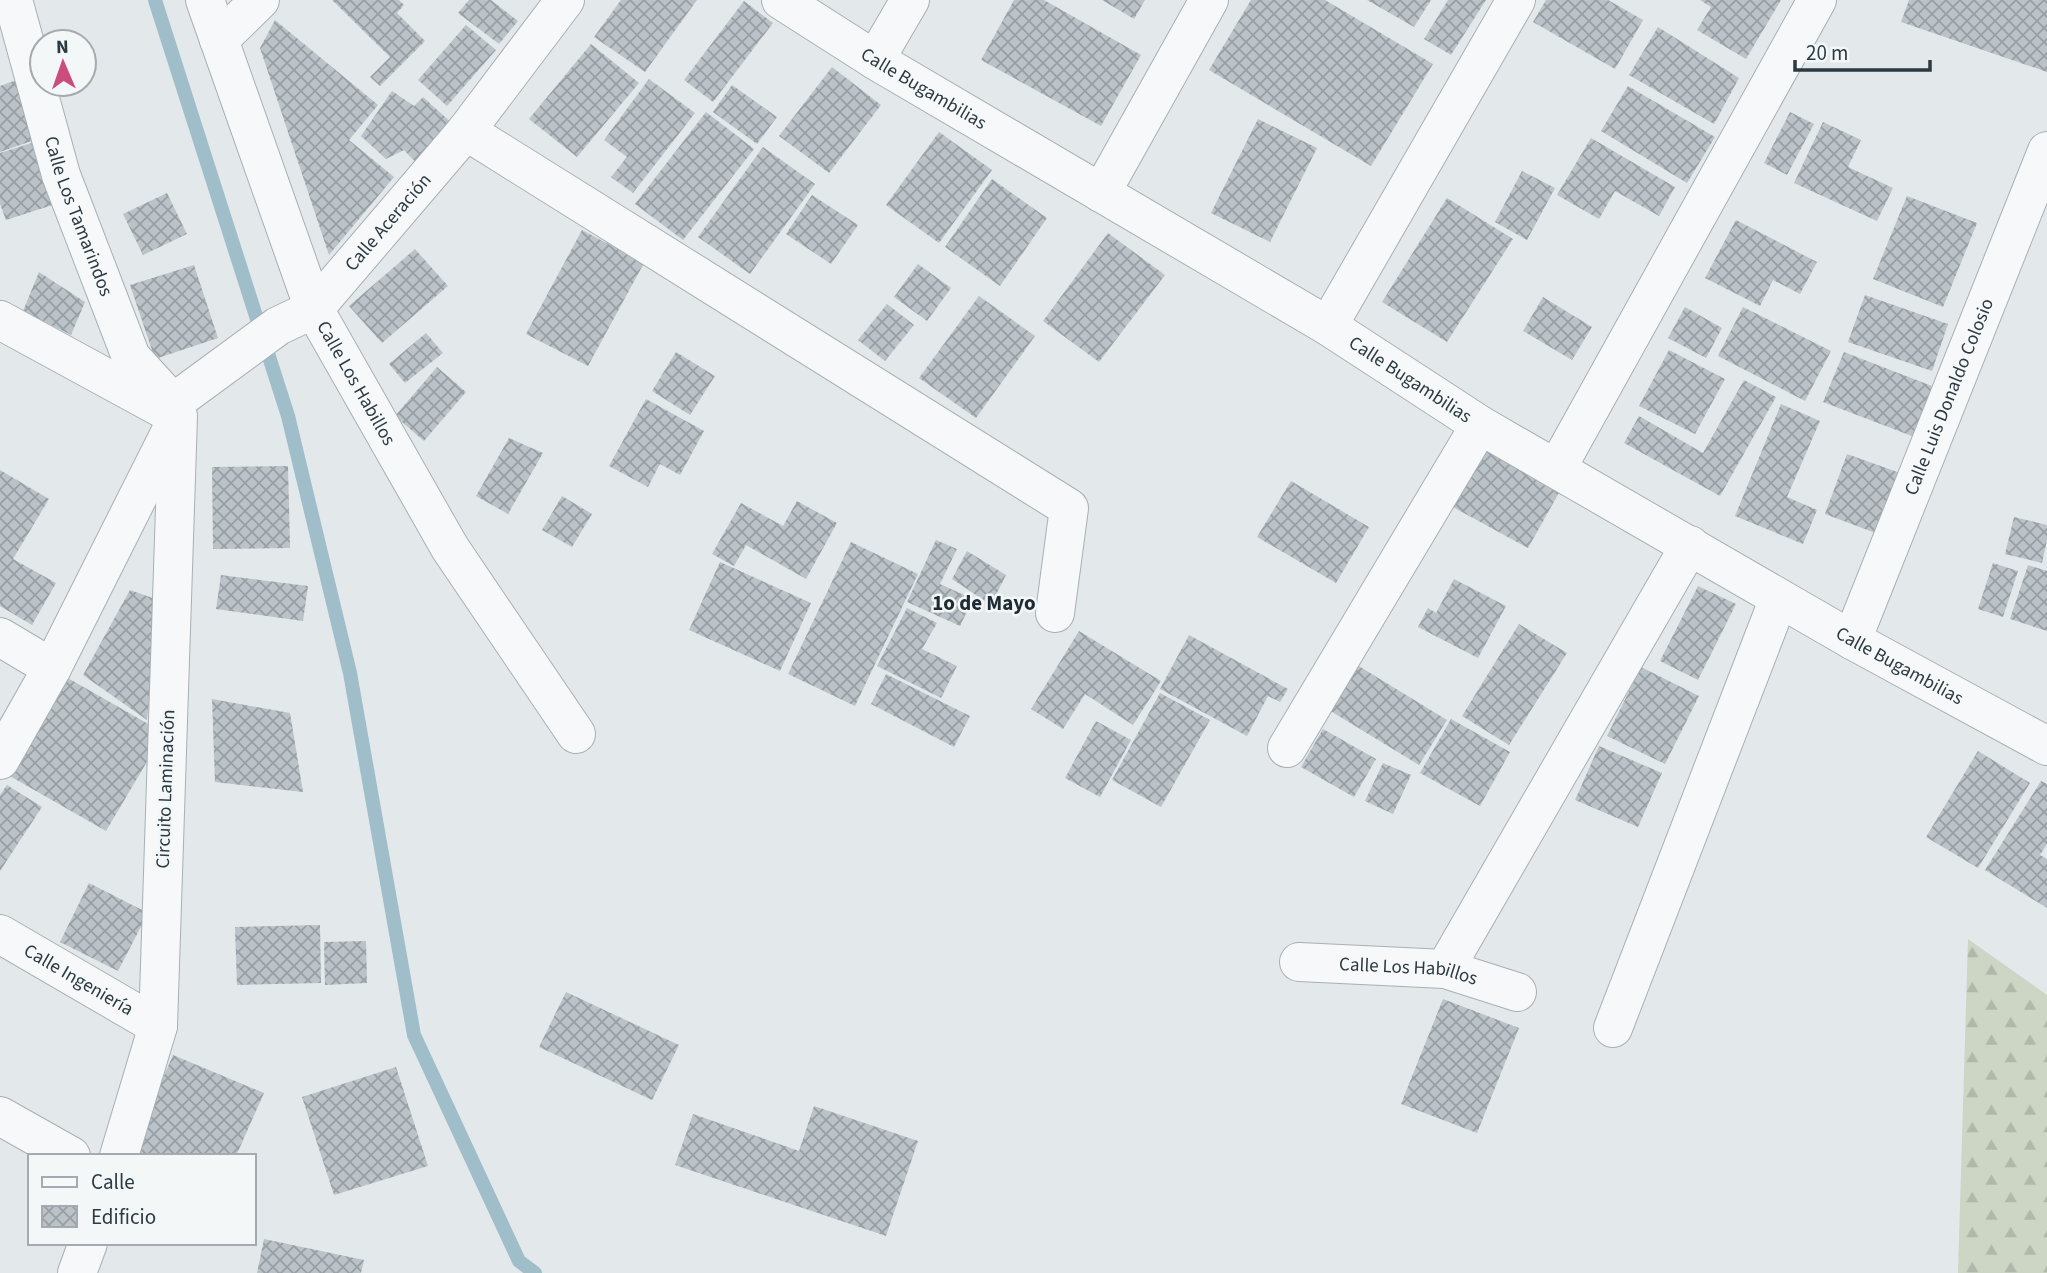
<svg xmlns="http://www.w3.org/2000/svg" width="2047" height="1273" viewBox="0 0 2047 1273" font-family="'Source Sans 3',sans-serif">
<defs>
<pattern id="forest-firs" width="22" height="20" patternUnits="userSpaceOnUse" patternTransform="scale(1.75)"><rect width="22" height="20" fill="#cdd5c5"/><path d="M5 1l3.5 6h-7zM16 11l3.5 6h-7z" fill="#b0b8aa"/></pattern>
<pattern id="building-cross-hatch" width="8" height="8" patternUnits="userSpaceOnUse" patternTransform="scale(1.75)"><rect width="8" height="8" fill="#bbc3c8"/><path d="M0 0l8 8M0 8l8-8" fill="none" stroke="#989fa4"/></pattern>
</defs>
<rect width="100%" height="100%" fill="#e3e8eb"/>
<polygon fill="url(#forest-firs)" points="1968,939 2047,995 2047,1273 1958,1273"/>
<g fill="none" stroke-linecap="round" stroke-linejoin="round">
<polyline stroke="#a0beca" stroke-width="14" points="155,0 288,416 350,673 414,1035 519,1261 535,1273"/>
</g>
<g fill="url(#building-cross-hatch)">
<polygon points="332,0 399,0 404,5 397,13 425,41 380,86 370,77 390,57"/>
<polygon points="469,0 491,0 518,21 499,44 458,13"/>
<polygon points="621,0 697,0 645,72 594,37"/>
<polygon points="1014,0 1044,0 1141,55 1101,126 981,60"/>
<polygon points="1102,0 1145,0 1134,19"/>
<polygon points="1251,0 1325,0 1433,64 1371,166 1209,70"/>
<polygon points="1367,0 1431,0 1414,27"/>
<polygon points="1448,0 1486,0 1451,55 1424,39"/>
<polygon points="1546,0 1608,0 1643,20 1615,69 1533,22"/>
<polygon points="1700,0 1781,0 1746,59 1697,30 1711,7"/>
<polygon points="1909,0 2047,0 2047,72 1901,22"/>
<polygon points="744,1 773,23 713,102 684,80"/>
<polygon points="275,20 378,105 349,140 394,177 329,255 260,48"/>
<polygon points="466,25 496,50 447,106 418,80"/>
<polygon points="1658,27 1739,78 1714,124 1629,75"/>
<polygon points="591,44 639,83 577,157 529,119"/>
<polygon points="832,67 881,105 829,173 779,136"/>
<polygon points="22,78 43,137 0,152 0,86"/>
<polygon points="649,79 695,113 633,193 611,177 627,157 604,140"/>
<polygon points="732,85 777,117 757,144 713,112"/>
<polygon points="1628,86 1715,137 1687,183 1601,131"/>
<polygon points="392,91 414,106 423,97 456,127 422,169 404,150 386,159 361,136"/>
<polygon points="706,112 754,149 683,240 635,204"/>
<polygon points="1790,112 1814,124 1787,175 1764,163"/>
<polygon points="1258,119 1317,148 1270,242 1211,213"/>
<polygon points="1823,122 1861,140 1848,167 1893,188 1877,221 1794,183"/>
<polygon points="939,132 992,170 939,243 886,205"/>
<polygon points="1591,138 1675,187 1659,216 1615,191 1599,219 1557,195"/>
<polygon points="44,139 65,201 6,220 0,204 0,153"/>
<polygon points="763,147 815,184 750,274 698,237"/>
<polygon points="1522,171 1555,188 1527,240 1495,222"/>
<polygon points="992,179 1047,218 1000,286 945,247"/>
<polygon points="167,193 187,234 143,255 123,214"/>
<polygon points="812,195 858,225 831,264 786,234"/>
<polygon points="1907,196 1977,223 1943,307 1873,279"/>
<polygon points="1447,198 1513,239 1447,342 1382,302"/>
<polygon points="1736,220 1817,262 1800,294 1773,280 1760,306 1705,278"/>
<polygon points="582,230 644,263 588,366 526,334"/>
<polygon points="1108,233 1165,275 1099,362 1043,321"/>
<polygon points="415,249 448,286 382,343 349,306"/>
<polygon points="918,264 951,288 927,321 894,297"/>
<polygon points="194,265 218,338 155,359 130,285"/>
<polygon points="39,272 85,302 71,335 23,311"/>
<polygon points="1865,295 1948,324 1932,371 1848,342"/>
<polygon points="979,296 1035,336 976,418 919,378"/>
<polygon points="1543,297 1592,327 1572,360 1523,331"/>
<polygon points="887,304 914,325 885,361 858,340"/>
<polygon points="1685,307 1722,328 1706,358 1668,338"/>
<polygon points="1743,307 1831,351 1805,401 1718,356"/>
<polygon points="426,333 443,353 405,383 389,364"/>
<polygon points="1669,350 1725,379 1695,434 1639,406"/>
<polygon points="676,352 715,376 690,415 652,391"/>
<polygon points="1844,352 1937,388 1917,438 1823,402"/>
<polygon points="437,367 466,392 424,441 395,416"/>
<polygon points="1744,380 1776,397 1720,496 1624,443 1639,416 1703,453"/>
<polygon points="646,399 704,431 680,475 660,464 648,487 609,466"/>
<polygon points="1781,404 1820,421 1787,497 1817,510 1803,544 1735,516"/>
<polygon points="509,438 543,453 508,514 476,496"/>
<polygon points="1483,449 1560,491 1528,548 1451,506"/>
<polygon points="1847,454 1900,473 1878,534 1825,514"/>
<polygon points="288,466 290,548 213,549 212,467"/>
<polygon points="0,470 49,499 13,559 56,583 32,625 0,606"/>
<polygon points="1291,481 1369,527 1336,583 1257,537"/>
<polygon points="562,496 592,514 572,547 542,530"/>
<polygon points="797,501 837,523 806,579 746,545 734,566 712,554 741,503 783,526"/>
<polygon points="2014,517 2047,525 2047,540 2042,563 2005,554"/>
<polygon points="936,540 957,549 940,584 973,599 960,626 907,602"/>
<polygon points="851,542 918,574 855,706 788,674"/>
<polygon points="967,551 1006,575 991,605 952,579"/>
<polygon points="720,562 811,603 780,671 689,630"/>
<polygon points="1993,563 2018,571 2003,617 1978,609"/>
<polygon points="2028,565 2047,571 2047,631 2010,619"/>
<polygon points="221,575 308,586 303,621 216,609"/>
<polygon points="1454,579 1506,606 1478,658 1418,627 1428,608 1436,613"/>
<polygon points="1698,586 1736,604 1698,680 1660,661"/>
<polygon points="130,590 161,601 147,720 83,675"/>
<polygon points="907,608 937,623 922,649 957,666 941,698 877,666"/>
<polygon points="1519,624 1567,653 1509,745 1462,716"/>
<polygon points="1079,631 1161,681 1133,725 1085,694 1063,729 1031,709"/>
<polygon points="1189,635 1288,689 1280,702 1268,696 1247,736 1160,689"/>
<polygon points="1357,665 1447,720 1419,765 1329,710"/>
<polygon points="1641,667 1699,696 1665,764 1607,736"/>
<polygon points="886,674 970,716 954,747 871,704"/>
<polygon points="66,677 164,733 106,831 8,775"/>
<polygon points="1160,693 1210,720 1161,807 1112,780"/>
<polygon points="212,699 290,713 303,792 215,782"/>
<polygon points="1451,719 1510,752 1480,806 1420,773"/>
<polygon points="1096,721 1131,740 1100,797 1065,778"/>
<polygon points="1323,729 1376,759 1354,797 1301,767"/>
<polygon points="1599,746 1662,773 1638,827 1575,800"/>
<polygon points="1978,751 2030,783 1978,868 1926,837"/>
<polygon points="1383,763 1411,775 1393,814 1365,801"/>
<polygon points="2041,781 2047,784 2047,844 2040,855 2047,859 2047,908 1985,870"/>
<polygon points="7,785 42,807 0,871 0,795"/>
<polygon points="89,883 148,913 118,971 60,942"/>
<polygon points="320,925 321,983 237,985 235,927"/>
<polygon points="366,941 367,983 325,985 324,942"/>
<polygon points="566,992 679,1045 652,1100 539,1047"/>
<polygon points="1443,999 1519,1028 1477,1133 1401,1104"/>
<polygon points="173,1055 264,1093 236,1156 129,1156"/>
<polygon points="396,1067 428,1166 334,1195 302,1097"/>
<polygon points="814,1106 918,1141 886,1236 675,1165 693,1114 799,1151"/>
<polygon points="264,1239 364,1260 361,1273 257,1273"/>
</g>
<g fill="none" stroke-linecap="round" stroke-linejoin="round">
<defs>
<g id="minor">
<path id="s1" d="M 13,0 L 61,175 L 131,357 L 173,403 L 178,416 L 158,1026 L 119,1156"/>
<path id="s2" d="M 205,0 L 314,309 L 450,548 L 576,734"/>
<path id="s3" d="M 781,0 L 875,60 L 1328,326 L 1480,425 L 1852,640 L 2047,746"/>
<polyline points="219,40 260,0"/>
<polyline points="875,60 910,0"/>
<polyline points="466,131 1069,508 1055,613"/>
<polyline points="1101,193 1209,0"/>
<polyline points="0,320 167,411"/>
<polyline points="1328,326 1516,0"/>
<path id="s4" d="M 173,403 L 278,326 L 314,309 L 466,131 L 565,0"/>
<polyline points="1557,468 1817,0"/>
<polyline points="0,637 52,668"/>
<path id="s5" d="M 1852,640 L 2047,151"/>
<polyline points="1287,748 1480,425"/>
<polyline points="0,760 52,668 173,427"/>
<path id="s6" d="M 0,934 L 158,1026"/>
<path id="s7" d="M 1299,962 L 1445,969 L 1517,992"/>
<polyline points="1445,969 1690,545"/>
<polyline points="1613,1028 1779,598"/>
<polyline points="0,1116 71,1156"/>
<polyline points="77,1273 88,1243"/>
</g>
</defs>
<use href="#minor" stroke="#a8b0b5" stroke-width="40"/>
<use href="#minor" stroke="#f6f8f9" stroke-width="38"/>
</g>
<g text-anchor="middle" dominant-baseline="central" stroke-width="5" stroke-linejoin="round" paint-order="stroke">
<g font-size="19" fill="#2b3a43" stroke="#f3f7f8">
<text stroke="none"><textPath href="#s3" startOffset="168">Calle Bugambilias</textPath></text>
<text stroke="none"><textPath href="#s1" startOffset="226">Calle Los Tamarindos</textPath></text>
<text stroke="none"><textPath href="#s4" startOffset="284">Calle Aceración</textPath></text>
<text stroke="none"><textPath href="#s3" startOffset="735">Calle Bugambilias</textPath></text>
<text stroke="none"><textPath href="#s2" startOffset="413">Calle Los Habillos</textPath></text>
<text stroke="none"><textPath href="#s5" startOffset="262">Calle Luis Donaldo Colosio</textPath></text>
<text stroke="none"><textPath href="#s3" startOffset="1302">Calle Bugambilias</textPath></text>
<text transform="translate(166 789) rotate(-88)">Circuito Laminación</text>
<text stroke="none"><textPath href="#s7" startOffset="110">Calle Los Habillos</textPath></text>
<text stroke="none"><textPath href="#s6" startOffset="91">Calle Ingeniería</textPath></text>
</g>
<g font-size="21" font-weight="bold" fill="#1d2b34" stroke="#f3f7f8">
<text x="984" y="603">1o de Mayo</text>
</g>
</g>
<rect x="28" y="1154" width="228" height="91" fill="#f3f7f8" stroke="#a3abb0" stroke-width="2"/>
<rect x="42" y="1177" width="35" height="10" fill="#f6f8f9" stroke="#a3abb0" stroke-width="2"/>
<text x="91" y="1189" font-size="21" fill="#2b3a43">Calle</text>
<rect x="42" y="1206" width="35" height="21" fill="url(#building-cross-hatch)" stroke="#a3abb0" stroke-width="2"/>
<text x="91" y="1224" font-size="21" fill="#2b3a43">Edificio</text>
<g transform="translate(63 63) rotate(358)"><circle r="33" fill="#f3f7f8" stroke="#a3abb0" stroke-width="2"/>
<path d="M0-5L12 26L0 18L-12 26Z" fill="#cb4d7f"/>
<text y="-10" font-size="19" font-weight="bold" text-anchor="middle" fill="#2b3a43">N</text>
</g>
<path d="M1795 60v10h135v-10" fill="none" stroke="#2b3a43" stroke-width="3.5"/>
<text x="1806" y="60" font-size="21" fill="#2b3a43" stroke="#f3f7f8" stroke-width="5" paint-order="stroke">20 m</text>
</svg>
